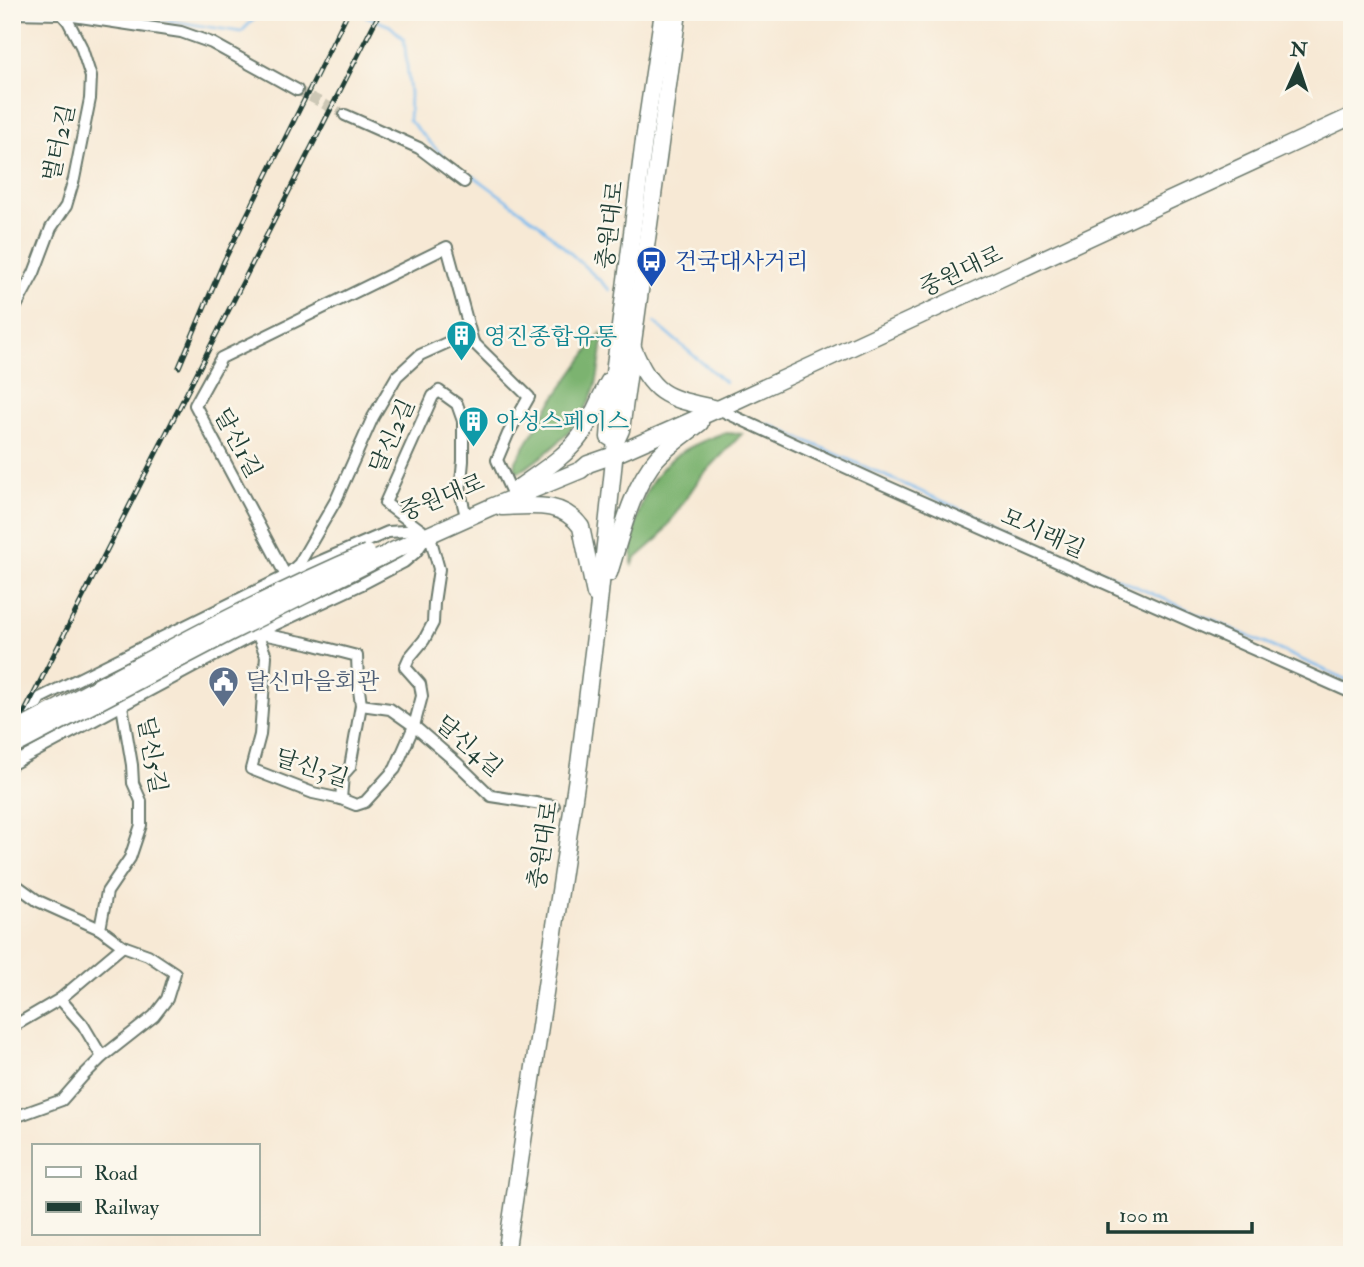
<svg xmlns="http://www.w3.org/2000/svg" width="1364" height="1267" viewBox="0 0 1364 1267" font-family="'IM FELL Double Pica','Noto Serif KR',serif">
<rect width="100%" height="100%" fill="#fbf7ec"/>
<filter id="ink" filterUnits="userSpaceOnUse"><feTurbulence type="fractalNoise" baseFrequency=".0143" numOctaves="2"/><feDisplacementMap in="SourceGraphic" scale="14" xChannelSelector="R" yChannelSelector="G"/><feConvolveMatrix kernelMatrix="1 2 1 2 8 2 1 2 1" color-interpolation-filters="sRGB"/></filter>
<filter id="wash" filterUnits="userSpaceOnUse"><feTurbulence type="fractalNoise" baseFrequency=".00686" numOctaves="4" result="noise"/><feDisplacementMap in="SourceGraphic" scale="28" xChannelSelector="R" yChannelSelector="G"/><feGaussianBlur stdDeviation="1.57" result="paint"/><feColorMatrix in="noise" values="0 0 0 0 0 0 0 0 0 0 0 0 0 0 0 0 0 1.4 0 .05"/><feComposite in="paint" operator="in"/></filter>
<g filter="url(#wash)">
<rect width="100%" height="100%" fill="#f7e9d5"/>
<g fill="#7bb370" stroke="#4d7852" stroke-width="2">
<path d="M 601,333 L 604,334 C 601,351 600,371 595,388 C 584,423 550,453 519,472 L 515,469 L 516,461 L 549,406 Z"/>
<path d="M 724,433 L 742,434 L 700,478 L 659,538 L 635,559 L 632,567 C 631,527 641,484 674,457 C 689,446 707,439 724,433 Z"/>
</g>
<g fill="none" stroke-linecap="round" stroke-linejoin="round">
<g stroke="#79baee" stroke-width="2.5">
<polyline points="115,12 241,32 261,12"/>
<polyline points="356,12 390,26 404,39 410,93 409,120 456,170 475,177 538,223 610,290"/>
<polyline points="654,322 725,382"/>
<polyline points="768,424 1352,682"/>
</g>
</g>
</g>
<g filter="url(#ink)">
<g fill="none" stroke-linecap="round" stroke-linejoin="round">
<polyline stroke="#ccc7b5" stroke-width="10" stroke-dasharray="10 5" stroke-linecap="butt" points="297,90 345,115"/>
<defs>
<g id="street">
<polyline points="12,13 60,14 181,32 212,43 297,90"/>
<polyline points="345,115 419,148 464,182"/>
<polyline points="12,318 14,310 34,273 51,228 66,206 74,179 90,99 91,77 81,46 68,21 60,12"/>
<polyline points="473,342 447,247 221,358 195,405 286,576 299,564 336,500 373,417 397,376 420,355 453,340 473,342 529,397 508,434 497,460 512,493"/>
<polyline points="718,409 882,484 1352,693"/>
<polyline points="421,530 385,503 433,396 439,391 457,404 463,421 463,461 460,492 465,512"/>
<polyline points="257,633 266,656 260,735 251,769 313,793 341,799 356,805 365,802 395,769 414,726 422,696 420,684 405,667 409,658 424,640 433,623 434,603 439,569 429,533"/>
<polyline points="257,633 307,643 357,656 358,682 361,705 350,767 343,775 341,799"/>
<polyline points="361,705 390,709 414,726 457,763 491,796 554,806"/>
<polyline points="26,724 40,698 286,576 388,532 421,530"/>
<polyline points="12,764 257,633 360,585 404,562 416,552 427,536"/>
<polyline points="12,882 38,901 100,929"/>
<polyline points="60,999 83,1025 102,1057"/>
<polyline points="12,1027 60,999 123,946 100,929 107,892 130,858 141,825 141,801 133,783 132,765 122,706"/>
<polyline points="12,1118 62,1100 83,1076 102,1057 154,1016 167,999 175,973 148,955 123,946"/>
</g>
<g id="secondary">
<path d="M 633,348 C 653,399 670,398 718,409"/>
<polyline points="616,441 609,437 614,373 644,140 663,12"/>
<path d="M 514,491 C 537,474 565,458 581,435 C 593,418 599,398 609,381"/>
<path d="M 501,507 C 530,506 562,500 581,527 L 595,594"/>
<polyline points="395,550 491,507 581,470 588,464 614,455 718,409 1352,116"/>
<path d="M 609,573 C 621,536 631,488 657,458 C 669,445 686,434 700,423"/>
<polyline points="506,1255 579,764 598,612 616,441 621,430 678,12"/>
</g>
</defs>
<use href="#street" stroke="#6b796c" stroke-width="14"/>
<use href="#secondary" stroke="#6b796c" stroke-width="19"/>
<use href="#street" stroke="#fff" stroke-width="10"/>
<use href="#secondary" stroke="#fff" stroke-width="16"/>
<defs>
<g id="rail">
<polyline points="179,367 224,261 348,12"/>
<polyline points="12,737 380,12"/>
</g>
</defs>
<use href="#rail" stroke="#1f3d34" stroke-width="5"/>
<use href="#rail" stroke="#fbf7ec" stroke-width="2.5" stroke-dasharray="8" stroke-linecap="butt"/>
<defs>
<g id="secondary-bridge">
<path d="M 12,733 C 129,671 245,605 367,553"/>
<polyline points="12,747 229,633 395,550"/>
</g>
</defs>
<use href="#secondary-bridge" stroke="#6b796c" stroke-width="19" stroke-linecap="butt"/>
<use href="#secondary-bridge" stroke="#fff" stroke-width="16"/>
</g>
</g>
<defs>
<symbol id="bus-pin" viewBox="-11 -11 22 30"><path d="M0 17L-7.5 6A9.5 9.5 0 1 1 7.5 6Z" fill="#1a4fb4" stroke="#fbf7ec"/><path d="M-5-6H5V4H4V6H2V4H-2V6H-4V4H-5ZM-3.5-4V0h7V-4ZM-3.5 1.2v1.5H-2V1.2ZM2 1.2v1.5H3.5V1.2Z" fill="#fff"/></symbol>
<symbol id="building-pin" viewBox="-11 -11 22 30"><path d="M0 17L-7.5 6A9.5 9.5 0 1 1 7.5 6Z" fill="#0f9aa8" stroke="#fbf7ec"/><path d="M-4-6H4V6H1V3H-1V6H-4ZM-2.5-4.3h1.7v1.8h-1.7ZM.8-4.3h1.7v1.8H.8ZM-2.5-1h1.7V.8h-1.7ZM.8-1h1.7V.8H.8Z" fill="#fff"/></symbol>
<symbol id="civic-pin" viewBox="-11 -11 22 30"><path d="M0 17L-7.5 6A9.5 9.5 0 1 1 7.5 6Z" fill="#5c6f8a" stroke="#fbf7ec"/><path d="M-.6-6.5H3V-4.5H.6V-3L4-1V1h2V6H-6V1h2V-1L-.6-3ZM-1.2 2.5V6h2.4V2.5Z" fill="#fff"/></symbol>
</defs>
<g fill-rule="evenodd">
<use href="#bus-pin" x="634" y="244" width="35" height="47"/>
<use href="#building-pin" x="444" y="318" width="35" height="47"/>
<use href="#building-pin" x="456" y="404" width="35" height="47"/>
<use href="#civic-pin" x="206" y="664" width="35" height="47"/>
</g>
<g text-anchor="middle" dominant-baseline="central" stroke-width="5" stroke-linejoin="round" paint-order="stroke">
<g font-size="23" fill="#1f3d34" stroke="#fbf7ec">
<text transform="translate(59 143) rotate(-78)">벌터2길</text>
<text transform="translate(610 225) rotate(-83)">충원대로</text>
<text transform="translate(961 271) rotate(-25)">중원대로</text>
<text transform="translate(392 436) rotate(-66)">달신2길</text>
<text transform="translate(238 443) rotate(62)">달신1길</text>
<text transform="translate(442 497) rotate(-22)">중원대로</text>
<text transform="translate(1043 533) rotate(24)">모시래길</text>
<text transform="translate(469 746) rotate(41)">달신4길</text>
<text transform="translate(152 755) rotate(80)">달신5길</text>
<text transform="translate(312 768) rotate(18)">달신3길</text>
<text transform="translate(543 845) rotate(-81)">충원대로</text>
</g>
<g font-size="23" fill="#164399" stroke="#fbf7ec" text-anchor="start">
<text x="675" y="261">건국대사거리</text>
</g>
<g font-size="23" fill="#0d838f" stroke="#fbf7ec" text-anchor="start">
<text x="484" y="336">영진종합유통</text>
<text x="496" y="421">아성스페이스</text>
</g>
<g font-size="23" fill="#4e5e75" stroke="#fbf7ec" text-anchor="start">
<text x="246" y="681">달신마을회관</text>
</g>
</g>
<rect width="1364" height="1267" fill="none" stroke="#fbf7ec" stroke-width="42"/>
<rect x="32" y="1144" width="228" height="91" fill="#fbf7ec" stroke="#a3ada2" stroke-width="2"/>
<rect x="46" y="1167" width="35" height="10" fill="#ffffff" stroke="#a3ada2" stroke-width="2"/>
<text x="94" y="1180" font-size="21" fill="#1f3d34">Road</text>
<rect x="46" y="1202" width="35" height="10" fill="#1f3d34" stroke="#a3ada2" stroke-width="2"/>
<text x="94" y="1214" font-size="21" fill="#1f3d34">Railway</text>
<g transform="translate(1298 66) rotate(3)" stroke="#fbf7ec" stroke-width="5" paint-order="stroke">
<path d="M0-5L12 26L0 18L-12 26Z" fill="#1f3d34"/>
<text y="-10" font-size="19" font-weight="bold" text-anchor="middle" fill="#1f3d34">N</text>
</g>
<path d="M1108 1222v10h144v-10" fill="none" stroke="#1f3d34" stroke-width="3.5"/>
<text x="1119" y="1222" font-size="21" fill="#1f3d34" stroke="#fbf7ec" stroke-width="5" paint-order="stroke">100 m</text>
</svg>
